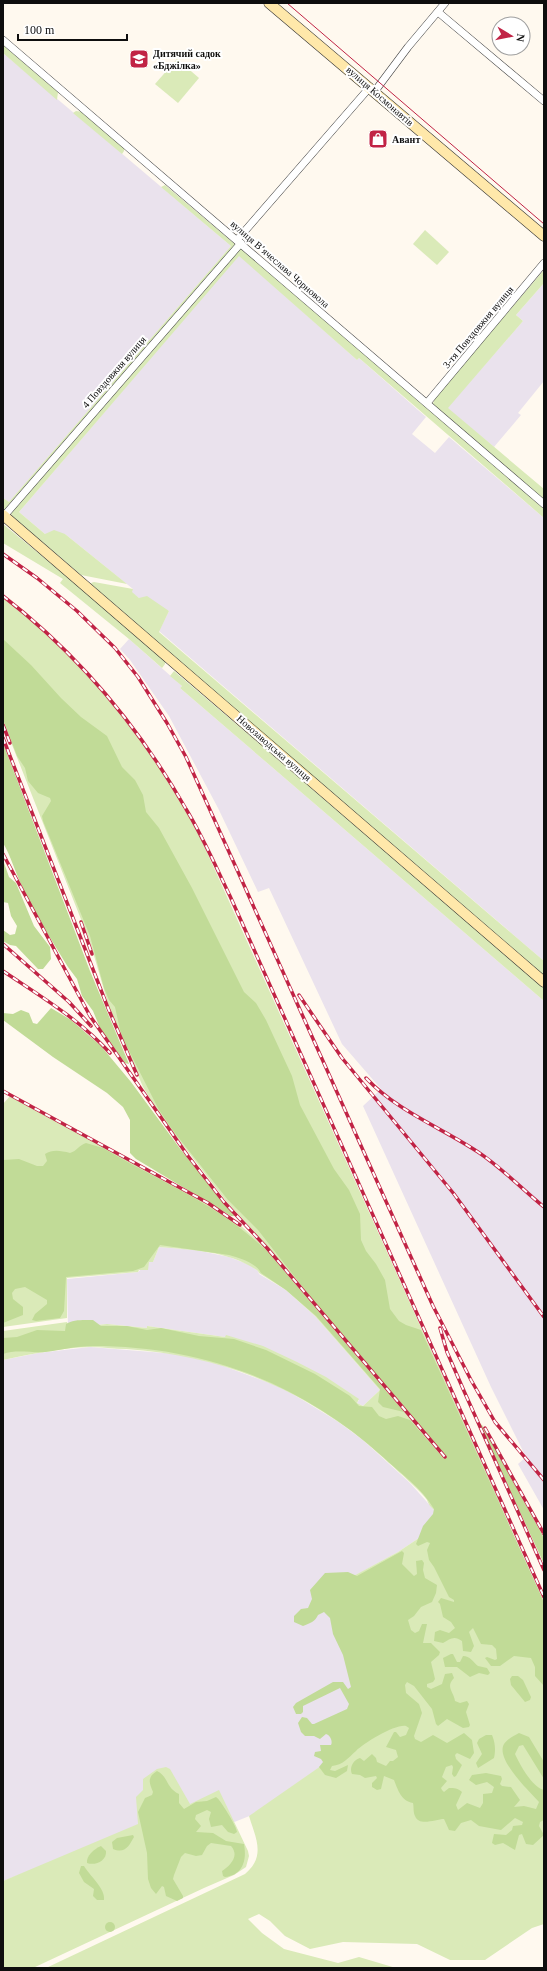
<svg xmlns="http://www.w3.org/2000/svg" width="547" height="1971" viewBox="0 0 547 1971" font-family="'Times New Roman',serif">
<rect width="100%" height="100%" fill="#fff9ef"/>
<g fill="#eae2ed">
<polygon points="3,53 231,246 9,502 3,498"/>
<polygon points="239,255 357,360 359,358 426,417 412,434 435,453 449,437 544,518 544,961 159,631 169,611 139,598 131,592 133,589 65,534 45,534 19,512"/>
<polygon points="544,283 544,381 518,413 521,415 494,447 447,408 523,321 516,315"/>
<polygon points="129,639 182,686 180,688 544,1001 544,1510 518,1464 526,1457 491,1387 363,1106 381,1089 342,1044 269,888 258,892 218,808 169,716 130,660 120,649"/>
<polygon points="159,1247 196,1250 229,1257 250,1265 258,1271 259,1274 286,1290 315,1316 380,1390 363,1406 357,1403 359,1400 225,1337 147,1326 147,1328 107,1324 68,1328 67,1279 138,1272 149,1262 153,1262"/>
<polygon points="90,1347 177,1354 218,1364 283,1388 337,1421 363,1440 410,1483 435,1511 425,1534 398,1552 323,1593 377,1727 252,1815 146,1857 29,1871 3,1881 3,1360 38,1353"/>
</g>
<g fill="#daeab8">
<polygon points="3,45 58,92 57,100 3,53"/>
<polygon points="177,59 199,78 178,103 155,84"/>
<polygon points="76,111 83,112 124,148 124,151 122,154 73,113"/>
<polygon points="165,185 236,245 5,509 3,509 3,498 9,502 231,246 161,187"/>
<polygon points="425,230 449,252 437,265 413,244"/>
<polygon points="240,248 245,249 544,509 544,518 359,358 357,360 239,256 19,512 45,534 54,530 65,534 127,584 81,575 12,516 11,513"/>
<polygon points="544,270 544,283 516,315 523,321 448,408 544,489 544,500 433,404 435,397"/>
<polygon points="3,524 65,575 165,661 165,664 162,668 129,639 60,583 63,579 3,543"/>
<polygon points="94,582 133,589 132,592 139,598 147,596 169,611 159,632 544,961 544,978 92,585 91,583"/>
<path d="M 3,598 C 84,660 147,739 196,828 L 496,1494 L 544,1609 L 544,1924 L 532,1928 L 485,1960 L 450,1960 L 417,1944 L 343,1942 L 310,1949 L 285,1936 L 270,1921 L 259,1914 L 248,1919 L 262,1933 L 284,1949 L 338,1963 L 359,1957 L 396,1968 L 46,1968 L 245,1874 C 266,1856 256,1839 249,1816 L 377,1727 L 322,1593 L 398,1552 L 425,1534 L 435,1511 C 429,1505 429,1505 427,1500 C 425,1494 371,1447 363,1440 C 292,1384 216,1355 126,1349 C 114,1349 102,1347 90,1347 C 61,1348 31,1354 3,1360 L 3,1331 L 67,1322 L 69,1328 L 107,1324 L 147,1328 L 147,1326 L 225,1337 L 226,1335 L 263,1346 L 297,1362 L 326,1377 L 359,1399 L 357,1403 L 363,1406 L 380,1390 L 315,1316 L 286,1290 L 259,1273 L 258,1271 C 230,1251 192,1250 159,1247 L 153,1262 L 149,1262 L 148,1270 L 139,1270 L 138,1272 L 67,1278 L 67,1318 L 3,1327 L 3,1104 L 10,1096 L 207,1203 L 241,1226 L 267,1249 L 446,1457 L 268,1247 L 226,1201 L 162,1118 L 143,1087 L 109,1007 L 90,942 L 3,722 Z"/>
<polygon points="174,671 544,987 544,1001 180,688 182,686 170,676"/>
<polygon points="166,1767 170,1769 190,1804 219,1790 248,1851 249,1856 246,1867 234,1875 204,1888 33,1968 3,1968 3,1881 138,1824 136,1797 143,1790 143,1779 157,1769"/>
</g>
<g fill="#c1db97">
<path d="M 3,639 L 31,665 L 61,698 L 81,717 L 107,736 L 122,767 L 135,780 L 143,795 L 146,812 L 159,828 L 192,888 L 244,992 L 256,1003 L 266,1020 L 292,1076 L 300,1105 L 334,1169 L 349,1190 L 360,1214 L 361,1240 L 366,1251 L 376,1264 L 385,1280 L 390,1309 L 399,1321 L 406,1325 L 421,1330 L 544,1602 L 544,1686 L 535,1676 L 535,1667 L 531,1658 L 514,1656 L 500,1666 L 491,1666 L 485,1658 L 487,1657 L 495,1660 L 497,1659 L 496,1649 L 492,1645 L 481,1644 L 473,1628 L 469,1632 L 474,1646 L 471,1652 L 463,1651 L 462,1641 C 454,1635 450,1639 443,1643 L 434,1641 L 435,1632 L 440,1630 L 449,1633 L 455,1628 L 451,1622 L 443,1617 L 440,1604 L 438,1602 L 441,1598 L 454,1602 L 454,1600 L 449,1597 L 434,1567 L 429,1560 L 427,1550 L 430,1543 L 427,1542 L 418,1546 L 416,1544 L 423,1526 L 433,1514 L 434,1509 C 422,1488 400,1473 383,1457 C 301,1383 204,1346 93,1346 C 77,1346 61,1350 45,1352 C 31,1353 16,1349 3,1354 L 3,1338 L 17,1337 L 37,1330 L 65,1331 L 66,1324 C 73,1319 85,1320 93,1320 L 101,1326 L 127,1326 L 147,1330 L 161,1328 L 199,1336 L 234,1339 L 266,1350 L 315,1374 L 350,1396 L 359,1406 L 372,1407 L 379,1416 L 386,1419 L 398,1416 L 410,1420 L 444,1459 L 447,1457 L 309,1295 L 258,1230 L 228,1200 L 174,1132 L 159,1110 L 124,1041 L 120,1030 L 115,1007 L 109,1000 L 104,988 L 90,936 L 43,821 L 42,816 L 51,801 L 50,798 L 38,793 L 28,781 L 25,768 L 17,756 L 3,719 Z"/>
<path d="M 3,743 L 90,971 L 129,1064 L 125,1063 L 100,1028 L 93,1011 L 82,996 L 77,979 L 68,967 C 52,941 35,914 22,886 C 15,872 11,856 3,843 Z"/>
<polygon points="3,860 9,877 16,883 34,926 50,947 51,959 43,969 38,969 16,946 10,945 3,941 3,930 10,935 15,934 17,926 11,916 8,903 3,902"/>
<polygon points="51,1008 71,1020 101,1046 131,1082 181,1150 235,1216 231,1216 136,1159 130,1153 130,1120 123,1107 107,1093 53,1057 3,1020 3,1013 13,1014 21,1010 29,1013 33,1023 37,1024"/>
<path d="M 86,1143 L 103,1148 C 160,1182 217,1203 267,1251 L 404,1412 L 383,1407 L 378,1402 L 380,1389 L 316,1316 L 286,1290 L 261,1273 C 256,1263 240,1258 229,1255 L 160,1245 L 144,1267 L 133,1271 L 66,1277 L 64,1311 L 60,1318 L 36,1321 L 32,1320 L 35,1314 L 47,1304 L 47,1300 L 25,1287 L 15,1289 L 12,1293 L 13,1299 L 23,1307 L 23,1315 L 3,1323 L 3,1160 L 19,1159 L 37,1166 L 43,1166 L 47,1161 L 45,1154 C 53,1149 61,1151 70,1153 C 77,1151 79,1145 86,1143 Z"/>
<polygon points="479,1423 482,1425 544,1538 544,1564"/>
<path d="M 402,1551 L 404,1553 L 402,1564 L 414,1576 L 417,1574 L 416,1561 L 422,1560 L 424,1563 L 423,1570 L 425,1578 L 437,1585 L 436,1593 L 432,1602 L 421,1607 L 414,1616 L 408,1620 L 411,1630 L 415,1633 L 419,1631 L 422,1624 L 427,1624 L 423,1643 L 431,1643 L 440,1652 L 439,1655 L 431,1662 L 435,1679 L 433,1682 L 427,1684 L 427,1687 L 431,1689 L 442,1684 L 445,1674 L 452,1673 L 454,1678 C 445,1687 454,1692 455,1701 L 460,1703 L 467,1701 L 469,1704 L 466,1712 L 470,1725 L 469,1727 L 463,1728 L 447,1719 L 438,1726 L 436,1724 L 432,1709 L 414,1686 L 407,1682 L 405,1685 L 406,1693 L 419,1704 L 422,1713 L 414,1736 L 415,1739 L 421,1742 L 433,1735 L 447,1743 L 464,1733 L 472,1740 L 474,1753 L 470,1759 L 457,1753 L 455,1755 L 456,1759 L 462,1765 L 456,1776 L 454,1777 L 452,1774 L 453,1767 L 452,1765 L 446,1767 L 442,1777 L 447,1781 L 441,1788 L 442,1790 L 444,1792 L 449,1788 C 454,1788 458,1788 462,1792 L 456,1805 L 458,1810 L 467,1803 L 480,1808 L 483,1803 L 483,1794 L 492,1793 L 494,1787 L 487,1782 L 476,1785 L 469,1780 L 472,1775 L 486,1773 L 501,1776 L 502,1779 L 500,1784 L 502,1786 L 511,1787 L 520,1800 L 514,1807 L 524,1806 L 536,1809 L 539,1802 C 530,1792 495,1759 504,1744 C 507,1739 514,1736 519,1733 L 529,1737 L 544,1762 L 544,1779 L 523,1745 L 519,1746 L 515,1754 C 520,1765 532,1787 544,1790 L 544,1820 L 540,1822 L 539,1826 L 544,1835 L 533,1845 L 526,1844 L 522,1834 L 519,1835 L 515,1850 L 503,1843 L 495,1845 L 492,1843 L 494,1834 L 506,1835 L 512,1830 L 513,1826 L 522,1825 L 523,1822 L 515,1818 L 501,1830 L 479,1826 L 471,1820 L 461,1823 L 455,1831 L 449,1830 L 444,1819 C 436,1819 419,1827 415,1816 C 413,1812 414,1807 413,1803 C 401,1801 398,1790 394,1780 L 384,1776 L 381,1789 L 377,1790 L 372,1787 L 372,1783 L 377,1778 L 376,1776 L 365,1778 L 360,1775 L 352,1774 C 349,1768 353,1760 360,1758 L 364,1761 L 372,1754 L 376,1758 L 377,1762 L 386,1766 L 390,1761 L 393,1761 L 398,1757 L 396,1750 L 386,1747 L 394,1732 L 396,1732 L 400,1737 L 406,1735 L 409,1728 L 406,1726 C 395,1724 364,1743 356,1751 C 348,1758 343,1765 332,1766 L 330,1770 L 335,1771 L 348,1765 L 347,1771 L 336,1778 L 325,1775 L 319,1767 L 323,1762 L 321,1759 L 314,1756 L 315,1752 L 321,1751 L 320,1745 L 331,1745 C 333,1741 330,1735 326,1734 L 320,1739 L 314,1736 L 305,1736 L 301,1732 L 298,1723 L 302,1717 L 307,1718 L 312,1724 L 314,1724 L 347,1709 L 349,1704 L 340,1688 L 303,1706 L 303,1712 L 301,1714 L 296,1714 L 293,1707 L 296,1703 L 333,1682 L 343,1682 L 348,1689 L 351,1687 L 343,1655 L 333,1634 L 330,1618 L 324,1612 L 318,1615 C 315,1622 310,1623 303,1626 L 294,1622 L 294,1616 L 301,1609 L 308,1608 L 312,1599 L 310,1590 L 325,1573 L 348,1572 L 357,1576 Z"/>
<path d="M 451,1654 L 453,1654 L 457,1662 L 460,1662 L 463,1656 C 470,1656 473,1662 478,1666 L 487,1668 L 490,1673 L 488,1675 L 479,1673 L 470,1677 L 457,1667 L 445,1667 L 443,1658 Z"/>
<polygon points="512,1676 518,1676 523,1680 531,1697 530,1700 525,1702 511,1685 510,1679"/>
<path d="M 486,1735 L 492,1735 C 495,1742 496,1750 494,1758 L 478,1768 L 476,1763 L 482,1754 L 477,1743 L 479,1739 Z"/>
<path d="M 157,1771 C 168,1776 166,1788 179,1794 L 179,1803 L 184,1809 L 196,1802 L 207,1801 L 216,1797 C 220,1799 237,1827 237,1832 L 234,1834 L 228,1832 L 222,1825 L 211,1827 L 209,1819 L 211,1812 L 207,1810 L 196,1815 L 195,1819 L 201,1826 L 196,1832 L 213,1833 L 226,1841 L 244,1844 C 247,1860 243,1875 225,1877 L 223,1876 L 222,1871 C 230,1866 240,1856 231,1846 L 211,1843 L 207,1846 L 202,1855 L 196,1856 L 185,1853 L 181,1857 L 174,1875 L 173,1879 L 183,1896 L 183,1898 L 177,1901 L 166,1896 L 164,1887 L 162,1886 L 156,1894 L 151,1888 L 148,1879 L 147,1853 L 138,1812 L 145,1798 L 152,1795 L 153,1792 C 149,1783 147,1777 157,1771 Z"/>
<path d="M 133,1835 L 134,1837 C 129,1846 125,1854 113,1849 L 112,1842 L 117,1838 Z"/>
<path d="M 101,1846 L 106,1851 C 107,1861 95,1866 87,1863 C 86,1856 94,1849 101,1846 Z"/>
<path d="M 81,1866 L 84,1866 C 89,1875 106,1889 104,1900 L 97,1900 L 93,1896 L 94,1889 L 84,1882 L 79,1873 Z"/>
<circle cx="110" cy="1927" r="5"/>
</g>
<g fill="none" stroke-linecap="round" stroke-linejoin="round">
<defs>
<g id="street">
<polyline points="438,12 544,101"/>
<polyline points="3,40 544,504"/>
<polyline points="375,91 408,47 445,3"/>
<polyline points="237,240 370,87"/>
<polyline points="427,403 544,263"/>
<polyline points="4,516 241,243"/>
</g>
<g id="secondary">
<polyline points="269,3 544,236"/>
<polyline points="3,515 544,982"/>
</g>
</defs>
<use href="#street" stroke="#414141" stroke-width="8"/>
<use href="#secondary" stroke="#303030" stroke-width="11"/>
<use href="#street" stroke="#fff" stroke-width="7"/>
<use href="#secondary" stroke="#ffe8aa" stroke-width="10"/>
<polyline stroke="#c12345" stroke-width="1" points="287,3 544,224"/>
<defs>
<g id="rail">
<polyline points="3,554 37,578 77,611 115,648 138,677 167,723 186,757 239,874 433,1306 471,1380 495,1422 544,1480"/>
<path d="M 3,596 C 78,654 139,727 186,809 C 203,837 216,867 230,896 L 544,1597"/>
<polyline points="3,725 10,743"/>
<polyline points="3,738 108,1008 137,1075"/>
<polyline points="3,854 90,1016 188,1156 224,1202 267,1248 445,1457"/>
<polyline points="81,922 92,954"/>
<polyline points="3,944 69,1002 91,1026"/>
<path d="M 3,971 C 40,996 79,1019 110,1053"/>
<polyline points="299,995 342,1058 454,1194 544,1317"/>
<path d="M 366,1078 C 397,1111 440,1127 478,1152 C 502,1168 522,1189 544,1207"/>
<polyline points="3,1091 208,1203 240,1225"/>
<polyline points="440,1328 447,1352 464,1391 544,1570"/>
<polyline points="485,1428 544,1534"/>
</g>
</defs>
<use href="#rail" stroke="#c12345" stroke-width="3.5"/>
<use href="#rail" stroke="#fff" stroke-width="2" stroke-dasharray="6" stroke-linecap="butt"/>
</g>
<defs>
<symbol id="school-square" viewBox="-11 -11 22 22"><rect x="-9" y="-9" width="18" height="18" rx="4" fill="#c12345" stroke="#fff"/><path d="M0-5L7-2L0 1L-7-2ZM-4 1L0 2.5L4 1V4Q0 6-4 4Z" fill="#fff"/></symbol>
<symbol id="shop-square" viewBox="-11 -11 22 22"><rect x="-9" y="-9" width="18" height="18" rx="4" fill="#c12345" stroke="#fff"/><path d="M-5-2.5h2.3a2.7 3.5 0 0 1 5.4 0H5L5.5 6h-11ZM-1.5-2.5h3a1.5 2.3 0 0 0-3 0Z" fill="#fff"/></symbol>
</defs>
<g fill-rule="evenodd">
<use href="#school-square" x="128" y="48" width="22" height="22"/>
<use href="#shop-square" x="367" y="128" width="22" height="22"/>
</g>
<g text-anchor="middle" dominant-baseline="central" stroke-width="4" stroke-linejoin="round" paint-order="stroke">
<g font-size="10" font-weight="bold" fill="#0e0e0e" stroke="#fff" text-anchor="start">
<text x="153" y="53">Дитячий садок<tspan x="153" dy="12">«Бджілка»</tspan></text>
<text x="392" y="139">Авант</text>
</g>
<g font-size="10" fill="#0e0e0e" stroke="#fff">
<text transform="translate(380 96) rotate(41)">вулиця Космонавтів</text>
<text transform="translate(280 264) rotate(41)">вулиця Вʼячеслава Чорновола</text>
<text transform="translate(478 327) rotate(-50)">3-тя Повздовжня вулиця</text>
<text transform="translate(114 372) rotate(-49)">4 Повздовжня вулиця</text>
<text transform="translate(274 748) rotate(41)">Новозаводська вулиця</text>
</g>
</g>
<rect width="547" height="1971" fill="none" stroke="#0e0e0e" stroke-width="8"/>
<g transform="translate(511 36) rotate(100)"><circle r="19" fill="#ffffff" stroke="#9f9f9f"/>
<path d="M0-3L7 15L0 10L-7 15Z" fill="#c12345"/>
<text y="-6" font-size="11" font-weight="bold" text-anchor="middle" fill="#0e0e0e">N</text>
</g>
<path d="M18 34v6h109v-6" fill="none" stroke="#0e0e0e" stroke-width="2"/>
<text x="24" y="34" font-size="12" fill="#0e0e0e" stroke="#ffffff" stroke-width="3" paint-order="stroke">100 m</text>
</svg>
